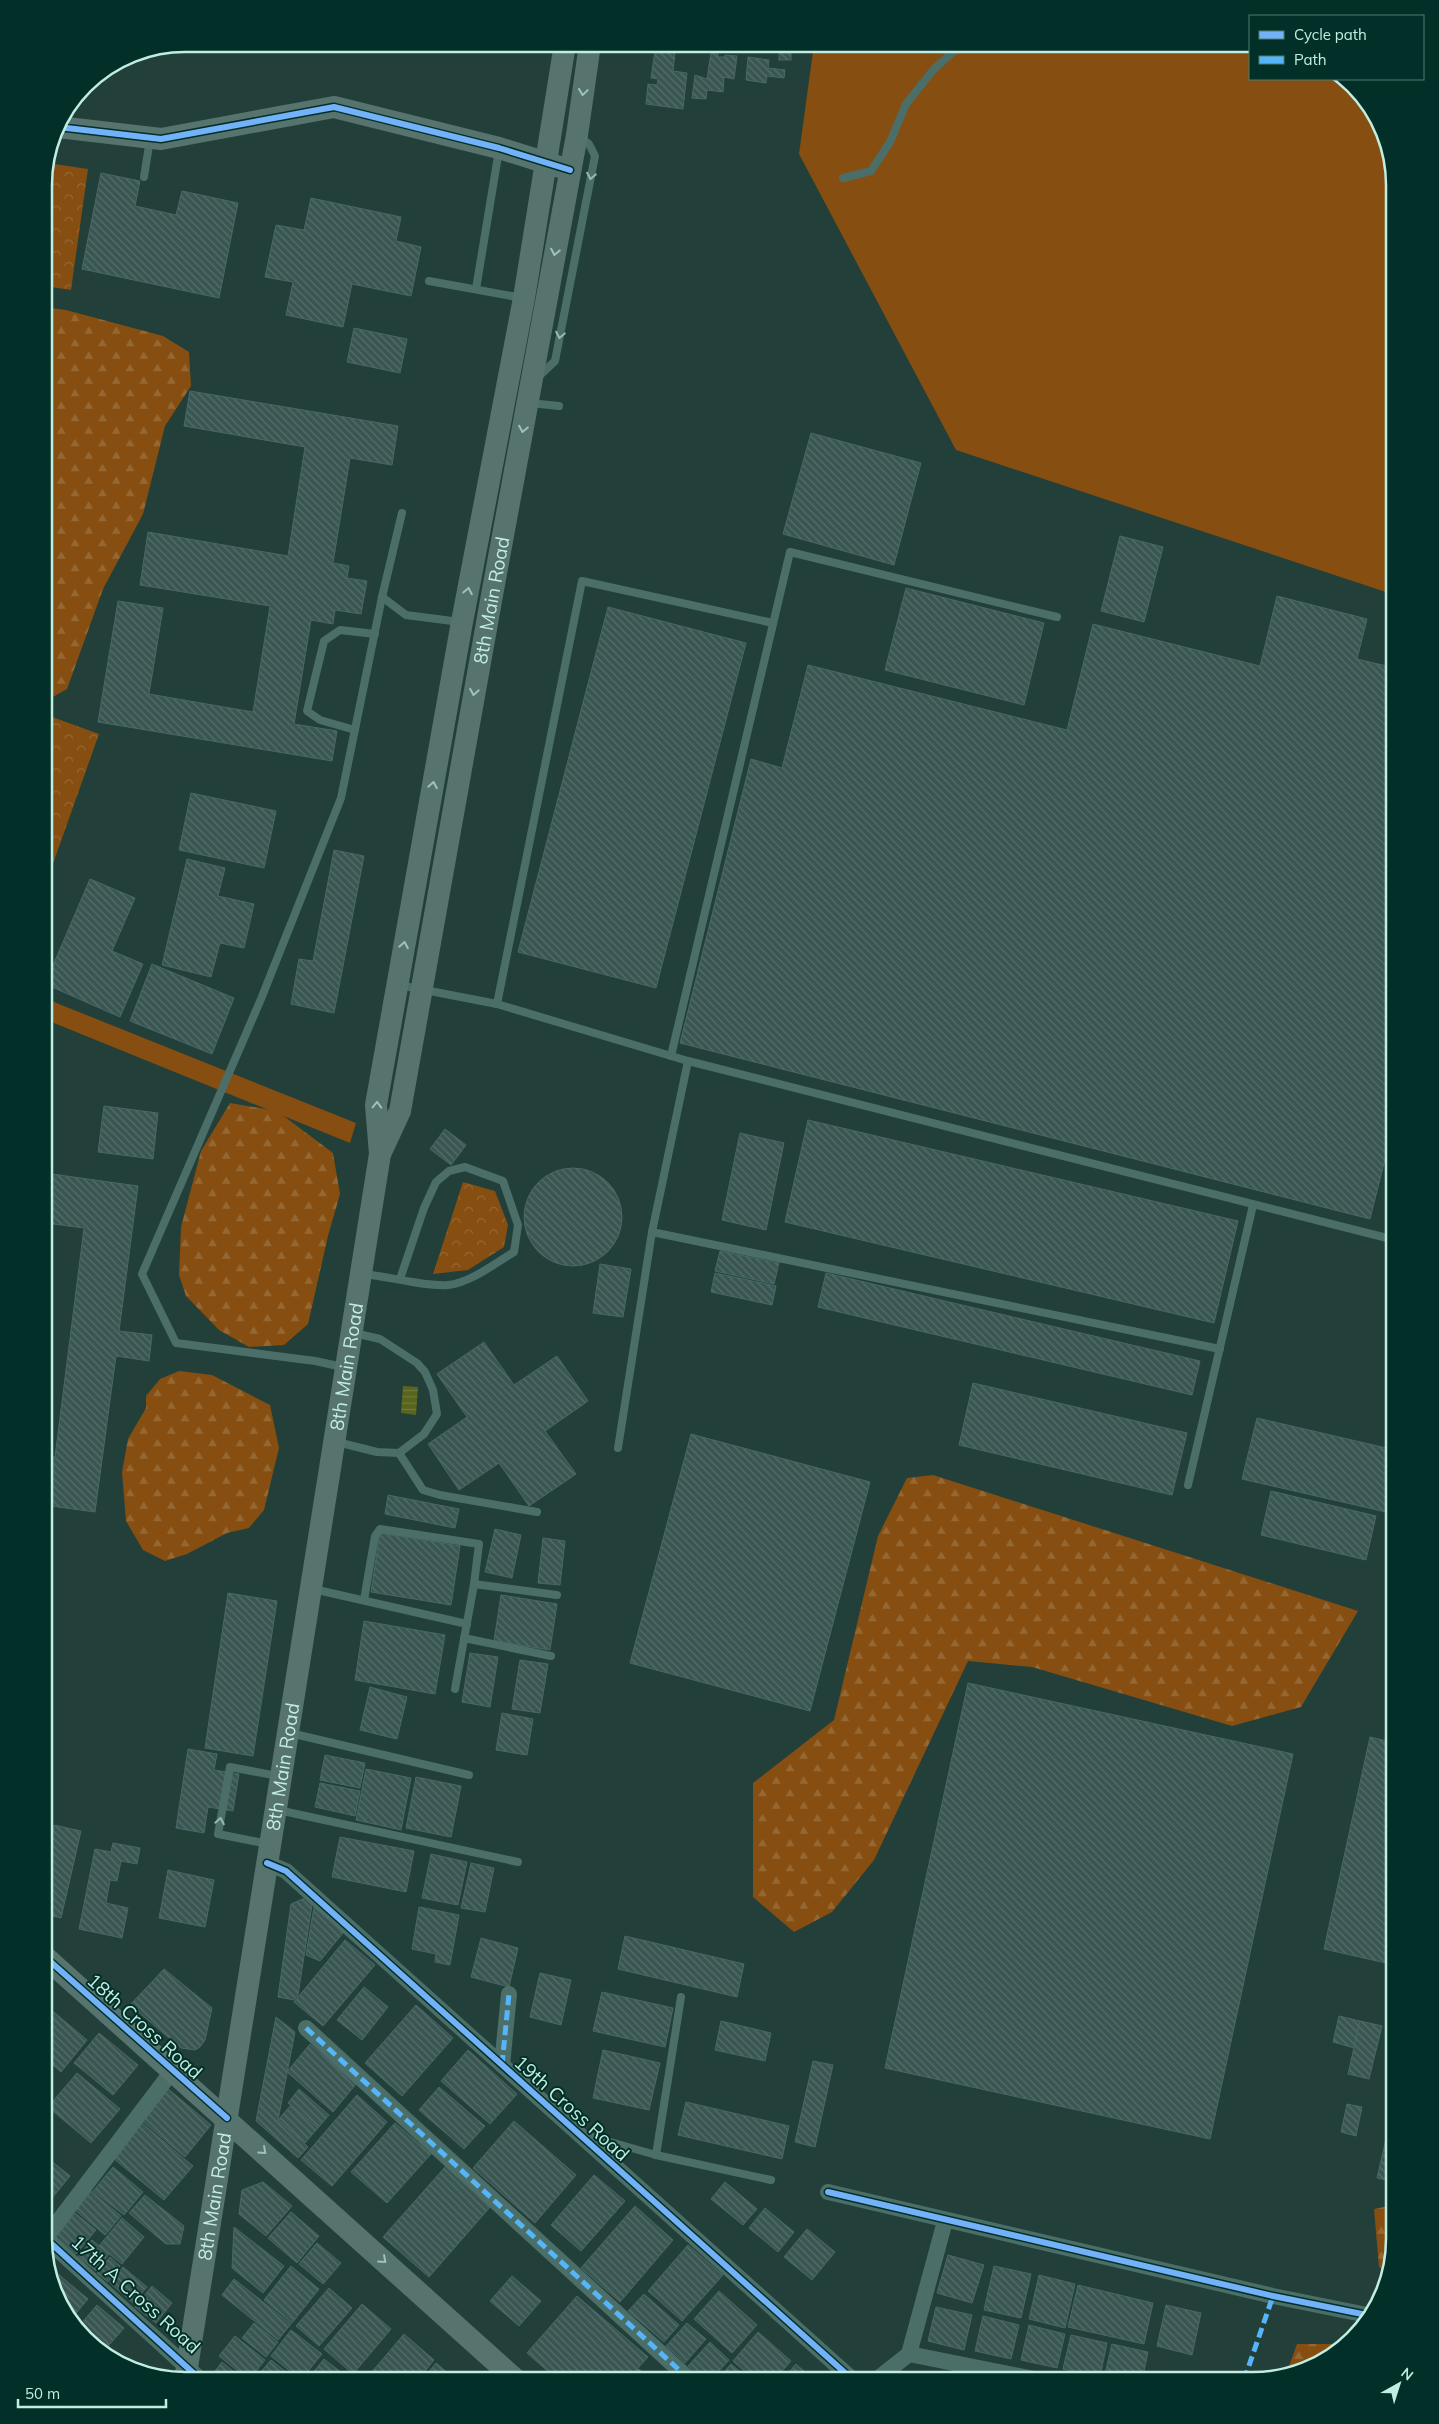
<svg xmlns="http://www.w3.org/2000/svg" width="1439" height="2424" viewBox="0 0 1439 2424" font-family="Mulish,sans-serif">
<defs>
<pattern id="forest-firs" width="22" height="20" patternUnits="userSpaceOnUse" patternTransform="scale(1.25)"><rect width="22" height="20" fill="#864e11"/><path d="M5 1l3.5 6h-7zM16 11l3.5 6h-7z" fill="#956833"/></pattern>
<pattern id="park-crowns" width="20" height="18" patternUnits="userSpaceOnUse" patternTransform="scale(1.25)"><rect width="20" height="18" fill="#864e11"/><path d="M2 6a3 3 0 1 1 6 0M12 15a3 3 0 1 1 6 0" fill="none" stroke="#956833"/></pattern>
<pattern id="water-rules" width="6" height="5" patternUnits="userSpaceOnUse" patternTransform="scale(1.25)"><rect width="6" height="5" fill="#59641d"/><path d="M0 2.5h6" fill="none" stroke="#6f7a3e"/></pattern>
<pattern id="building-back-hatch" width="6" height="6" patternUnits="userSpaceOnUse" patternTransform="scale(1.25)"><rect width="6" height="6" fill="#3a5653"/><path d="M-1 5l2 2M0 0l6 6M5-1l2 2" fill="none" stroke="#556f6b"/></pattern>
</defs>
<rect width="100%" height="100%" fill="#223f39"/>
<g fill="#864e11">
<polygon points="814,44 1250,44 1250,79 1342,79 1381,123 1395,186 1395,595 956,450 799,154"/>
<polygon points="44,998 356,1123 350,1143 44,1019"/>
</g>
<g fill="url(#forest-firs)">
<polygon points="44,307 66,310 163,336 189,352 191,386 165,426 143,514 103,589 67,689 44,702"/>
<polygon points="230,1103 277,1111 333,1153 340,1194 328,1236 308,1324 284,1345 249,1347 219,1330 186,1296 179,1275 181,1227 201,1151"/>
<polygon points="179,1371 212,1375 270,1405 279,1448 264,1510 249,1528 227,1533 187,1554 165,1561 143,1550 126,1521 122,1472 128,1439 146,1408 146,1396 160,1379"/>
<polygon points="933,1475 1358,1611 1301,1707 1232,1726 1032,1667 968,1661 874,1860 832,1912 794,1932 753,1897 753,1783 834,1720 878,1536 907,1478"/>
<polygon points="1395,2205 1395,2238 1385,2271 1379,2267 1374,2209"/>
<polygon points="1297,2344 1335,2344 1338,2346 1316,2366 1291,2371 1288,2369"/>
</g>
<g fill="url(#park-crowns)">
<polygon points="47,163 88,169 71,290 44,286 44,177"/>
<polygon points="44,714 99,734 44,889"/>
<polygon points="463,1182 495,1191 508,1225 504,1247 468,1270 433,1274"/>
</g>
<polygon fill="url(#water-rules)" points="403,1386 418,1387 416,1415 401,1413"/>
<g fill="url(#building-back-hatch)" stroke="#466967">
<polygon points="656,44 676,44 673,71 687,73 683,109 646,104 648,84 657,85 658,79 651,78"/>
<rect x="779" y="44" width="12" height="16"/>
<polygon points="711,52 718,53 718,57 725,57 725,55 737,56 734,79 724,77 723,92 707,90 706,99 692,98 695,75 707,79"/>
<polygon points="748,57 769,60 768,68 785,70 784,78 767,76 766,83 746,80"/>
<polygon points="101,173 140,181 135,206 176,215 182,191 238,203 219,298 82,269"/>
<polygon points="311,198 401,217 396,241 421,247 411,296 352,284 343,327 286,315 293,282 265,277 276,225 304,230"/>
<polygon points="354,328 407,339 400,373 347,362"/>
<polygon points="190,391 398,426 392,465 350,458 333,563 349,566 347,578 367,581 361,614 335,610 333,624 311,620 294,724 337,731 332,761 98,722 118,601 163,608 149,694 253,712 270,606 140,585 148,532 288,556 305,447 184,426"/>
<polygon points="811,433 921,463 894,565 783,534"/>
<polygon points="1120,536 1163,547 1144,622 1101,611"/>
<polygon points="906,588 1044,623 1024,705 885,670"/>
<polygon points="1277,596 1367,619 1357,659 1395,668 1395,1119 1370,1219 680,1043 751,759 782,768 808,665 1067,730 1093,624 1260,666"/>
<polygon points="608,607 746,643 656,988 518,952"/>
<polygon points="191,793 276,811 264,868 179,850"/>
<polygon points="334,850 364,856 334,1013 291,1004 299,959 313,961"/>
<polygon points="187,859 225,868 218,896 254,904 244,948 220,943 211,977 162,965"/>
<polygon points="90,879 135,898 112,951 143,964 120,1017 45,984"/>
<polygon points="152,964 234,998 212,1054 130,1021"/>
<polygon points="104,1106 158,1113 153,1159 98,1152"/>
<polygon points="808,1120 1238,1221 1214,1323 785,1222"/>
<polygon points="445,1129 466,1145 451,1165 430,1149"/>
<polygon points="740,1133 784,1143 766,1230 722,1220"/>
<circle cx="573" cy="1217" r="49"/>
<polygon points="52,1174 138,1186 119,1331 152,1335 149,1361 116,1356 95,1512 44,1505 44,1456 55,1457 84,1228 46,1223"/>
<polygon points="720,1251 779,1263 774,1284 715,1271"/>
<polygon points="600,1264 631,1269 623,1317 593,1313"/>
<polygon points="715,1273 776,1286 772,1305 711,1292"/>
<polygon points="826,1273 1200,1361 1192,1395 818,1307"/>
<polygon points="484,1342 514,1385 557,1356 588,1401 545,1431 576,1474 529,1506 499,1463 459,1490 428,1444 467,1417 437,1374"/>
<polygon points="973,1383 1187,1433 1172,1495 959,1445"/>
<polygon points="1257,1418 1395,1450 1395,1470 1386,1512 1242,1479"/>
<polygon points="691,1434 870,1482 810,1711 630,1663"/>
<polygon points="1271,1491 1376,1516 1366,1560 1261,1535"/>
<polygon points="388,1495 459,1509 455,1528 385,1514"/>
<polygon points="495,1529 521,1535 512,1578 485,1572"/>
<polygon points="380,1533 460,1546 451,1605 371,1592"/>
<polygon points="543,1538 565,1541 560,1585 538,1583"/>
<polygon points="228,1593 277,1601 253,1756 205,1748"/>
<polygon points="501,1595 557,1604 550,1650 494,1641"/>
<polygon points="364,1621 445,1635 435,1694 355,1680"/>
<polygon points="470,1653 498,1657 490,1707 462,1702"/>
<polygon points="520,1660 548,1664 540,1713 512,1709"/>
<polygon points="968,1683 1293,1754 1210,2139 885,2068"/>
<polygon points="370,1687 407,1697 397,1739 360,1730"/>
<polygon points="502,1713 533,1719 527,1755 496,1750"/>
<polygon points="1370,1737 1395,1743 1395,1965 1324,1949"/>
<polygon points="188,1749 217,1754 214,1770 239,1774 233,1811 208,1807 204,1833 176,1828"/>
<polygon points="325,1755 365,1763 360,1788 320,1780"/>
<polygon points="366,1769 411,1778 401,1830 356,1820"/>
<polygon points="416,1777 461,1786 451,1837 406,1828"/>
<polygon points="320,1783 360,1791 355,1816 315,1807"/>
<polygon points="44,1824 48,1825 46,1834 52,1836 54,1825 81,1831 61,1918 44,1914"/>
<polygon points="340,1837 414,1851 406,1892 332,1877"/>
<polygon points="113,1843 140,1848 137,1864 121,1861 117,1881 110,1880 106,1903 128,1908 122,1938 79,1929 95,1849 111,1852"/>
<polygon points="431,1854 467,1862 458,1905 422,1898"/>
<polygon points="471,1863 494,1868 485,1912 461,1908"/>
<polygon points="168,1870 214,1880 205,1927 159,1918"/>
<polygon points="305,1898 312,1905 298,1995 294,2000 278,1997 291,1904"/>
<polygon points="314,1907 343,1933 320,1961 306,1955"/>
<polygon points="419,1907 459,1915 450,1965 435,1962 436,1954 412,1949"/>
<polygon points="625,1936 744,1964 737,1997 618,1969"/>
<polygon points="481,1938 518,1948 509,1987 471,1977"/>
<polygon points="345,1940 375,1965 323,2026 294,2002"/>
<polygon points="164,1969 212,2008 205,2040 200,2047 195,2050 181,2048 130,2005"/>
<polygon points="540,1973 571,1980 561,2025 530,2017"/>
<polygon points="364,1987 388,2007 362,2040 337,2020"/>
<polygon points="602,1992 673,2008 665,2047 593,2031"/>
<polygon points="416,2005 453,2038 402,2096 365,2063"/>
<polygon points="49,2008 87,2040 61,2072 44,2057 44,2014"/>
<polygon points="1339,2016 1360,2021 1354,2048 1333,2042"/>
<polygon points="276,2017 295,2032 278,2120 308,2147 298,2158 256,2121"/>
<polygon points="721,2021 771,2033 765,2061 715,2050"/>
<polygon points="1360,2021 1382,2026 1369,2079 1348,2074"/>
<polygon points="99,2033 138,2065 113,2095 74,2063"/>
<polygon points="310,2044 356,2084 333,2112 287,2072"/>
<polygon points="468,2050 517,2094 490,2124 441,2081"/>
<polygon points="603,2050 660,2063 649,2110 593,2098"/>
<polygon points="813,2061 833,2065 815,2147 795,2142"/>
<polygon points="77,2073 120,2109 91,2143 48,2107"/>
<polygon points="166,2087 211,2125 185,2157 140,2119"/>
<polygon points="439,2087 485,2126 464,2149 419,2110"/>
<polygon points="299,2089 329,2115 318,2128 288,2103"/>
<polygon points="357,2095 387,2122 332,2186 301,2160"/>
<polygon points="1395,2100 1395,2182 1377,2178"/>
<polygon points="686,2102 789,2126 782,2159 678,2135"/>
<polygon points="1347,2104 1362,2107 1356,2136 1341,2132"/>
<polygon points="291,2105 318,2128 305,2143 278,2120"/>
<polygon points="514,2121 576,2175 535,2223 473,2168"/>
<polygon points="142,2123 193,2166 164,2200 113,2158"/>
<polygon points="395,2123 431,2154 387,2203 351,2172"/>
<polygon points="44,2155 70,2176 44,2208"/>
<polygon points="446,2166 491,2206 429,2277 383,2237"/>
<polygon points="113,2167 143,2192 124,2215 93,2191"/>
<polygon points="594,2175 625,2201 581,2251 551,2225"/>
<polygon points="263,2182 292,2206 266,2236 239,2214 242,2190"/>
<polygon points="725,2182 757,2209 743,2225 711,2199"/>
<polygon points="91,2191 121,2216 105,2235 75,2210"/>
<polygon points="145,2195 184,2226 180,2244 166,2244 129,2213"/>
<polygon points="635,2206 673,2240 620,2302 581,2268"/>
<polygon points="765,2208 794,2232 778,2252 749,2228"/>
<polygon points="291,2212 319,2236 297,2263 268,2238"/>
<polygon points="75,2213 96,2230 76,2254 56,2237"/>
<polygon points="122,2218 144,2237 122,2264 99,2246"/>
<polygon points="234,2227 284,2266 263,2293 232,2268"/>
<polygon points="807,2229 835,2252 812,2280 784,2257"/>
<polygon points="92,2240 109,2254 96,2271 78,2257"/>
<polygon points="317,2243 341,2263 323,2284 299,2264"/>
<polygon points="688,2245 723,2275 682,2321 648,2291"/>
<polygon points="948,2255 984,2265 972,2303 937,2293"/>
<polygon points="110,2257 120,2266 108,2282 97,2273"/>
<polygon points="291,2266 319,2289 292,2323 264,2300"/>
<polygon points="994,2266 1031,2274 1021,2318 984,2310"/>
<polygon points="123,2267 147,2287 133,2303 110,2283"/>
<polygon points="51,2268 88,2299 73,2317 58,2301"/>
<polygon points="1039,2275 1075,2284 1065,2328 1029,2319"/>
<polygon points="512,2276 541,2301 519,2326 490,2301"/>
<polygon points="234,2279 291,2324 278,2340 222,2295"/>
<polygon points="1078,2285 1153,2303 1144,2344 1068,2327"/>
<polygon points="152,2286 172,2303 156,2323 135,2307"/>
<polygon points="329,2288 352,2308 319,2346 296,2326"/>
<polygon points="719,2291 757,2325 732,2353 694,2319"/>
<polygon points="644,2294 679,2325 664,2342 628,2311"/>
<polygon points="577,2296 648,2357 627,2380 558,2380 527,2353"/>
<polygon points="362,2304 391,2329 353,2374 324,2349"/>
<polygon points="97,2305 124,2328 103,2352 80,2325"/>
<polygon points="1166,2305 1201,2313 1192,2355 1157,2346"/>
<polygon points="936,2307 972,2315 964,2350 928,2341"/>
<polygon points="983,2316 1019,2325 1011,2359 975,2351"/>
<polygon points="254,2323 278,2342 266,2357 242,2338"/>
<polygon points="687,2323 706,2339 685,2363 666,2346"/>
<polygon points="1029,2325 1065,2334 1057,2368 1021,2360"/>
<polygon points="291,2330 322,2354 301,2380 271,2356"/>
<polygon points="758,2332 791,2361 774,2380 754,2380 733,2361"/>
<polygon points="404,2334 434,2360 418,2380 365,2380"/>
<polygon points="1071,2335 1107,2343 1100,2377 1063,2369"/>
<polygon points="235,2336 265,2360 249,2380 219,2356"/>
<polygon points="710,2342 729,2360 711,2380 704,2380 688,2366"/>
<polygon points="1112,2344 1148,2352 1142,2380 1115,2380 1104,2378"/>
<polygon points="324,2359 351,2380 307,2380"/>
<polygon points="271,2360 296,2380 254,2380"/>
<polygon points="222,2362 244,2380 218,2380 212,2375"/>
<polygon points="436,2363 456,2380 422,2380"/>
<polygon points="731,2364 750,2380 717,2380"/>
<polygon points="796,2364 814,2380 782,2380"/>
<polygon points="655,2371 665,2380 647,2380"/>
</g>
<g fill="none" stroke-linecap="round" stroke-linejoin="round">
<g stroke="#4b6f68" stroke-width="8">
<polyline points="144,177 150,139"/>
<polyline points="843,178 871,171 890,142 906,104 934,69 962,44"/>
<polyline points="429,281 522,298"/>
<polyline points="476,289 499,150"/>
<polyline points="538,377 555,361 595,156 589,144 579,136"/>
<polyline points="530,403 559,406"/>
<polyline points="382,597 406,615 460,622"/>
<polyline points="355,730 320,720 307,711 324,641 340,630 375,634"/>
<polyline points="399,985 497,1004 688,1061 1395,1240"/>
<polyline points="497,1004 582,581 773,623"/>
<polyline points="671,1056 790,552 1057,617"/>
<polyline points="688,1061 652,1232 1220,1349"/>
<polyline points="1393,1239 1395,1229"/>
<path d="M 363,1274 C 388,1276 424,1287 448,1285 C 470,1283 494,1264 514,1252 L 518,1225 L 503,1181 L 465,1167 L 449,1171 L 436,1182 L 424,1208 L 400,1279"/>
<polyline points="343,1367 315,1361 176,1343 142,1274 261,999 341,798 382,597 402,513"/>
<polyline points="337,1442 377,1452 399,1453 424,1434 437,1414 433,1390 425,1372 417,1363 380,1339 354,1333"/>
<polyline points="618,1448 652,1232"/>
<polyline points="399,1453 423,1490 440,1495 537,1512"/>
<polyline points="1188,1485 1253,1205"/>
<polyline points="474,1584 557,1595"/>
<polyline points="313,1589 467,1624"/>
<polyline points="364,1600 375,1536 380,1529 479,1544 474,1584 455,1689"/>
<polyline points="464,1638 551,1656"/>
<polyline points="290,1733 469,1775"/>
<polyline points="278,1810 518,1862"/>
<polyline points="268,1844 218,1834 230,1767 278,1776"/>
<polyline points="586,2135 656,2155 771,2180"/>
<polyline points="656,2155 681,1997"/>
<polyline points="632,2380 638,2373"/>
</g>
<g stroke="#4b6f68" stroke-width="16">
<polyline points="267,1863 286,1871 853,2380"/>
<polyline points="306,2028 690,2380"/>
<polyline points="502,2065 509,1994"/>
<polyline points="828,2192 1273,2296 1372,2316"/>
<polyline points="44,2237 201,2380"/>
<polyline points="44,2240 173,2070"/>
<polyline points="909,2354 1039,2380"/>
<polyline points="876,2380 909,2354 945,2221"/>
</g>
<g stroke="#57736e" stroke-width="22">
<polyline points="58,127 161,139 334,107 499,148 560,167"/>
<path id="s1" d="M 381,1152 L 400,1111 L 492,595 L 577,135 L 590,44"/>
<polyline points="44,1956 516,2380"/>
<path id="s2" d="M 185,2380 L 380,1154 L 376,1105 L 462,622 L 524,298 L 565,44"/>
</g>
<g stroke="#56b5f8" stroke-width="5" stroke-dasharray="10 5" stroke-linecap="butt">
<polyline points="306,2028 690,2380"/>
<polyline points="502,2065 509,1994"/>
<polyline points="1244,2380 1273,2296"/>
</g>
<defs>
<g id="cycleway">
<polyline points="58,127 161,139 334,107 499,148 570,170"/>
<polyline points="267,1863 286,1871 853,2380"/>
<polyline points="44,1956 227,2118"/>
<polyline points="828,2192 1273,2296 1372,2316"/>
<polyline points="44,2237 201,2380"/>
</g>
</defs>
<use href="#cycleway" stroke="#023028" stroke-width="9"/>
<use href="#cycleway" stroke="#73b2f8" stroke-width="6"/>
</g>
<defs><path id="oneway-chevron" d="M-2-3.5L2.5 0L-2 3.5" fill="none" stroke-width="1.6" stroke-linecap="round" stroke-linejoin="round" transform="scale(1.25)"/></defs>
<g stroke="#9cc3b9">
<use href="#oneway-chevron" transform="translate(583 92) rotate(98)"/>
<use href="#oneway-chevron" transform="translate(555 252) rotate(101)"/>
<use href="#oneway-chevron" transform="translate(523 429) rotate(101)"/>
<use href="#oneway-chevron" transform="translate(468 591) rotate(-79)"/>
<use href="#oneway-chevron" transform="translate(474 692) rotate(100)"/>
<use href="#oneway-chevron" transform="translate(433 785) rotate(-80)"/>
<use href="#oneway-chevron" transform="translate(404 945) rotate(-80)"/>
<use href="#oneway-chevron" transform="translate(377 1105) rotate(-88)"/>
<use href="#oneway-chevron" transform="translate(263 2151) rotate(42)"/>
<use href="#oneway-chevron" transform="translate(383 2260) rotate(42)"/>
</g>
<g stroke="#92bbb1">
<use href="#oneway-chevron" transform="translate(591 176) rotate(101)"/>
<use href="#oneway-chevron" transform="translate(560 335) rotate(101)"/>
<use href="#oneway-chevron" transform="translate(220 1821) rotate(-80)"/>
</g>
<g text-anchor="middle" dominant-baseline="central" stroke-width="4" stroke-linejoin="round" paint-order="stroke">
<g font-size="19" fill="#c1eee2" stroke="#023028">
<text stroke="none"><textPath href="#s1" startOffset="564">8th Main Road</textPath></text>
<text stroke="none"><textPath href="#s2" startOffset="1026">8th Main Road</textPath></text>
<text stroke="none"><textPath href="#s2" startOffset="621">8th Main Road</textPath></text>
<text transform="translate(145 2026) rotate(42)">18th Cross Road</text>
<text transform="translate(572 2108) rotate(42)">19th Cross Road</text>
<text stroke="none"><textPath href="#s2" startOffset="186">8th Main Road</textPath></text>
<text transform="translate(136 2294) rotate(42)">17th A Cross Road</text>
</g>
</g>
<path d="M0 0H1439V2424H0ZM185 52H1253A133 133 0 0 1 1386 185V2239A133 133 0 0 1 1253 2372H185A133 133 0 0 1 52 2239V185A133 133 0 0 1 185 52Z" fill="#023028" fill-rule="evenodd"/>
<path fill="none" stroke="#c1eee2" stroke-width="2.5" d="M185 52H1253A133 133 0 0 1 1386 185V2239A133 133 0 0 1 1253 2372H185A133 133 0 0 1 52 2239V185A133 133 0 0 1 185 52Z"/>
<rect x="1249" y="15" width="175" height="65" fill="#023028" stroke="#4e7c72"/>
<rect x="1259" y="31" width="25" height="8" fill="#73b2f8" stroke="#4e7c72"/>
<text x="1294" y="40" font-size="15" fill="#c1eee2">Cycle path</text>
<rect x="1259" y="56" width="25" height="8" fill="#56b5f8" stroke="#4e7c72"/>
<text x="1294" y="65" font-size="15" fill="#c1eee2">Path</text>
<g transform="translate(1399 2384) rotate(39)" stroke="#023028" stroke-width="4" paint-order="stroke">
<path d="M0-4L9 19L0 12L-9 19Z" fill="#c1eee2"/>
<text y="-8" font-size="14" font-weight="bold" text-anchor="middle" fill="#c1eee2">N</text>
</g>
<path d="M18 2399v8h148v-8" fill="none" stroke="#c1eee2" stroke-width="2.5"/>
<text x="25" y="2399" font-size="15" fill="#c1eee2" stroke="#023028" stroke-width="4" paint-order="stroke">50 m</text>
</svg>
